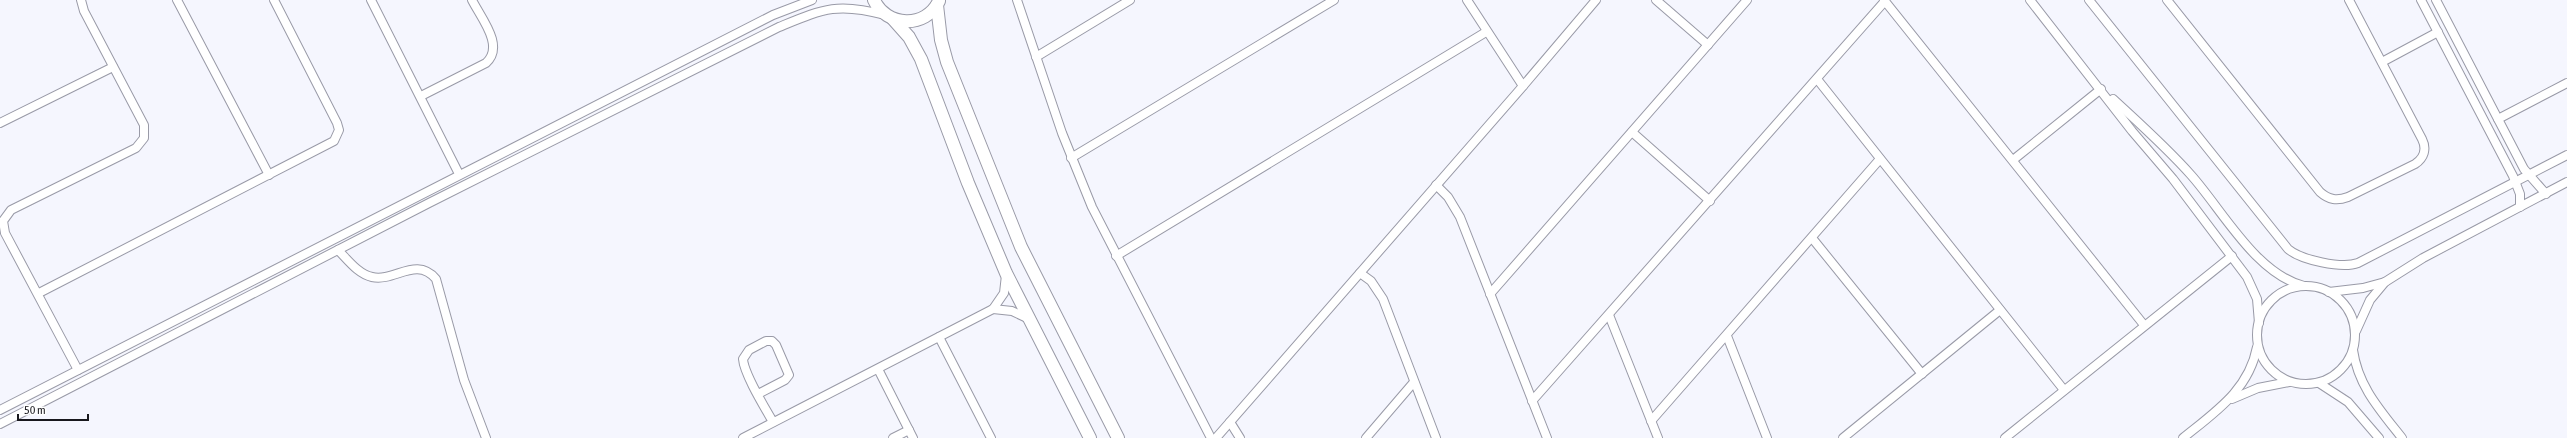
<svg xmlns="http://www.w3.org/2000/svg" width="2567" height="438" viewBox="0 0 2567 438" font-family="'Asap Condensed',sans-serif">
<rect width="100%" height="100%" fill="#f5f6fe"/>
<g fill="none" stroke-linecap="round" stroke-linejoin="round">
<defs>
<g id="street">
<polyline points="177,0 269,175"/>
<polyline points="371,0 459,174"/>
<polyline points="1017,0 1062,133 1092,207 1211,438"/>
<polyline points="1467,0 1523,86"/>
<polyline points="1656,0 1708,45"/>
<polyline points="1884,0 2144,325"/>
<polyline points="2030,0 2132,131 2173,179 2247,277 2257,299 2259,323"/>
<path d="M 2089,0 L 2288,249 C 2301,260 2342,269 2358,263 L 2567,155"/>
<path d="M 2167,0 L 2320,192 C 2329,200 2337,201 2348,197 L 2415,164 C 2424,158 2427,149 2422,139 L 2349,0"/>
<polyline points="2421,0 2513,176 2520,194 2520,207"/>
<polyline points="2436,0 2524,169 2546,194"/>
<polyline points="1036,57 1130,0"/>
<polyline points="2382,62 2438,32"/>
<polyline points="1817,79 2064,390"/>
<path d="M 421,96 L 486,63 C 505,46 481,18 472,0"/>
<path d="M 2113,99 C 2140,124 2167,148 2191,175 C 2223,211 2256,274 2304,286"/>
<polyline points="2498,119 2567,83"/>
<polyline points="0,123 113,67"/>
<polyline points="1632,132 1710,201"/>
<polyline points="1071,158 1334,0"/>
<polyline points="2013,160 2101,89"/>
<polyline points="1436,185 1448,197 1460,217 1547,438"/>
<polyline points="1812,238 1922,374"/>
<path d="M 338,250 C 348,260 358,274 372,277 C 395,282 416,256 436,279 L 464,380 L 486,438"/>
<polyline points="1116,256 1486,32"/>
<polyline points="1360,273 1371,281 1383,299 1436,438"/>
<circle cx="2306" cy="335" r="49"/>
<polyline points="2329,292 2363,288 2385,282"/>
<polyline points="39,293 334,141 339,130 337,123 274,0"/>
<polyline points="1490,294 1747,0"/>
<polyline points="993,309 1012,311 1029,319"/>
<polyline points="1609,315 1658,438"/>
<polyline points="2356,331 2370,300 2385,282 2423,258 2567,182"/>
<polyline points="1727,336 1767,438"/>
<polyline points="939,337 991,438"/>
<path d="M 2353,350 C 2358,386 2380,410 2402,438"/>
<polyline points="878,369 913,438"/>
<polyline points="78,370 5,233 3,221 11,210 136,148 144,138 144,125 84,11 81,0"/>
<polyline points="2319,383 2348,402 2379,438"/>
<path d="M 758,394 L 785,380 L 789,375 L 776,345 L 772,341 L 766,341 L 749,350 L 743,359 C 744,374 765,408 773,422"/>
<polyline points="2232,399 2258,388 2289,382"/>
<polyline points="1532,401 1885,1"/>
<polyline points="0,410 773,15 812,0"/>
<polyline points="1651,421 1880,159"/>
<polyline points="1230,422 1240,438"/>
<path d="M 0,424 L 429,203 L 779,27 C 823,9 837,2 885,15"/>
<polyline points="743,438 993,309 1004,293 1006,275"/>
<polyline points="893,438 909,430"/>
<polyline points="1216,438 1523,86 1596,0"/>
<polyline points="1366,438 1414,382"/>
<polyline points="1843,438 2000,310"/>
<polyline points="2005,438 2232,256"/>
<path d="M 2183,438 C 2215,412 2249,390 2257,347"/>
</g>
<g id="secondary">
<path d="M 874,0 C 886,27 926,29 939,1"/>
<polyline points="937,5 941,40 947,62 1021,247 1118,438"/>
<polyline points="893,19 909,37 921,59 968,183 1006,273 1090,438"/>
</g>
</defs>
<use href="#street" stroke="#999aa7" stroke-width="10"/>
<use href="#secondary" stroke="#999aa7" stroke-width="14"/>
<use href="#street" stroke="#fff" stroke-width="8"/>
<use href="#secondary" stroke="#fff" stroke-width="12"/>
</g>
<path d="M18 414v6h70v-6" fill="none" stroke="#18181d" stroke-width="2"/>
<text x="24" y="414" font-size="12" fill="#18181d" stroke="#ffffff" stroke-width="3" paint-order="stroke">50 m</text>
</svg>
